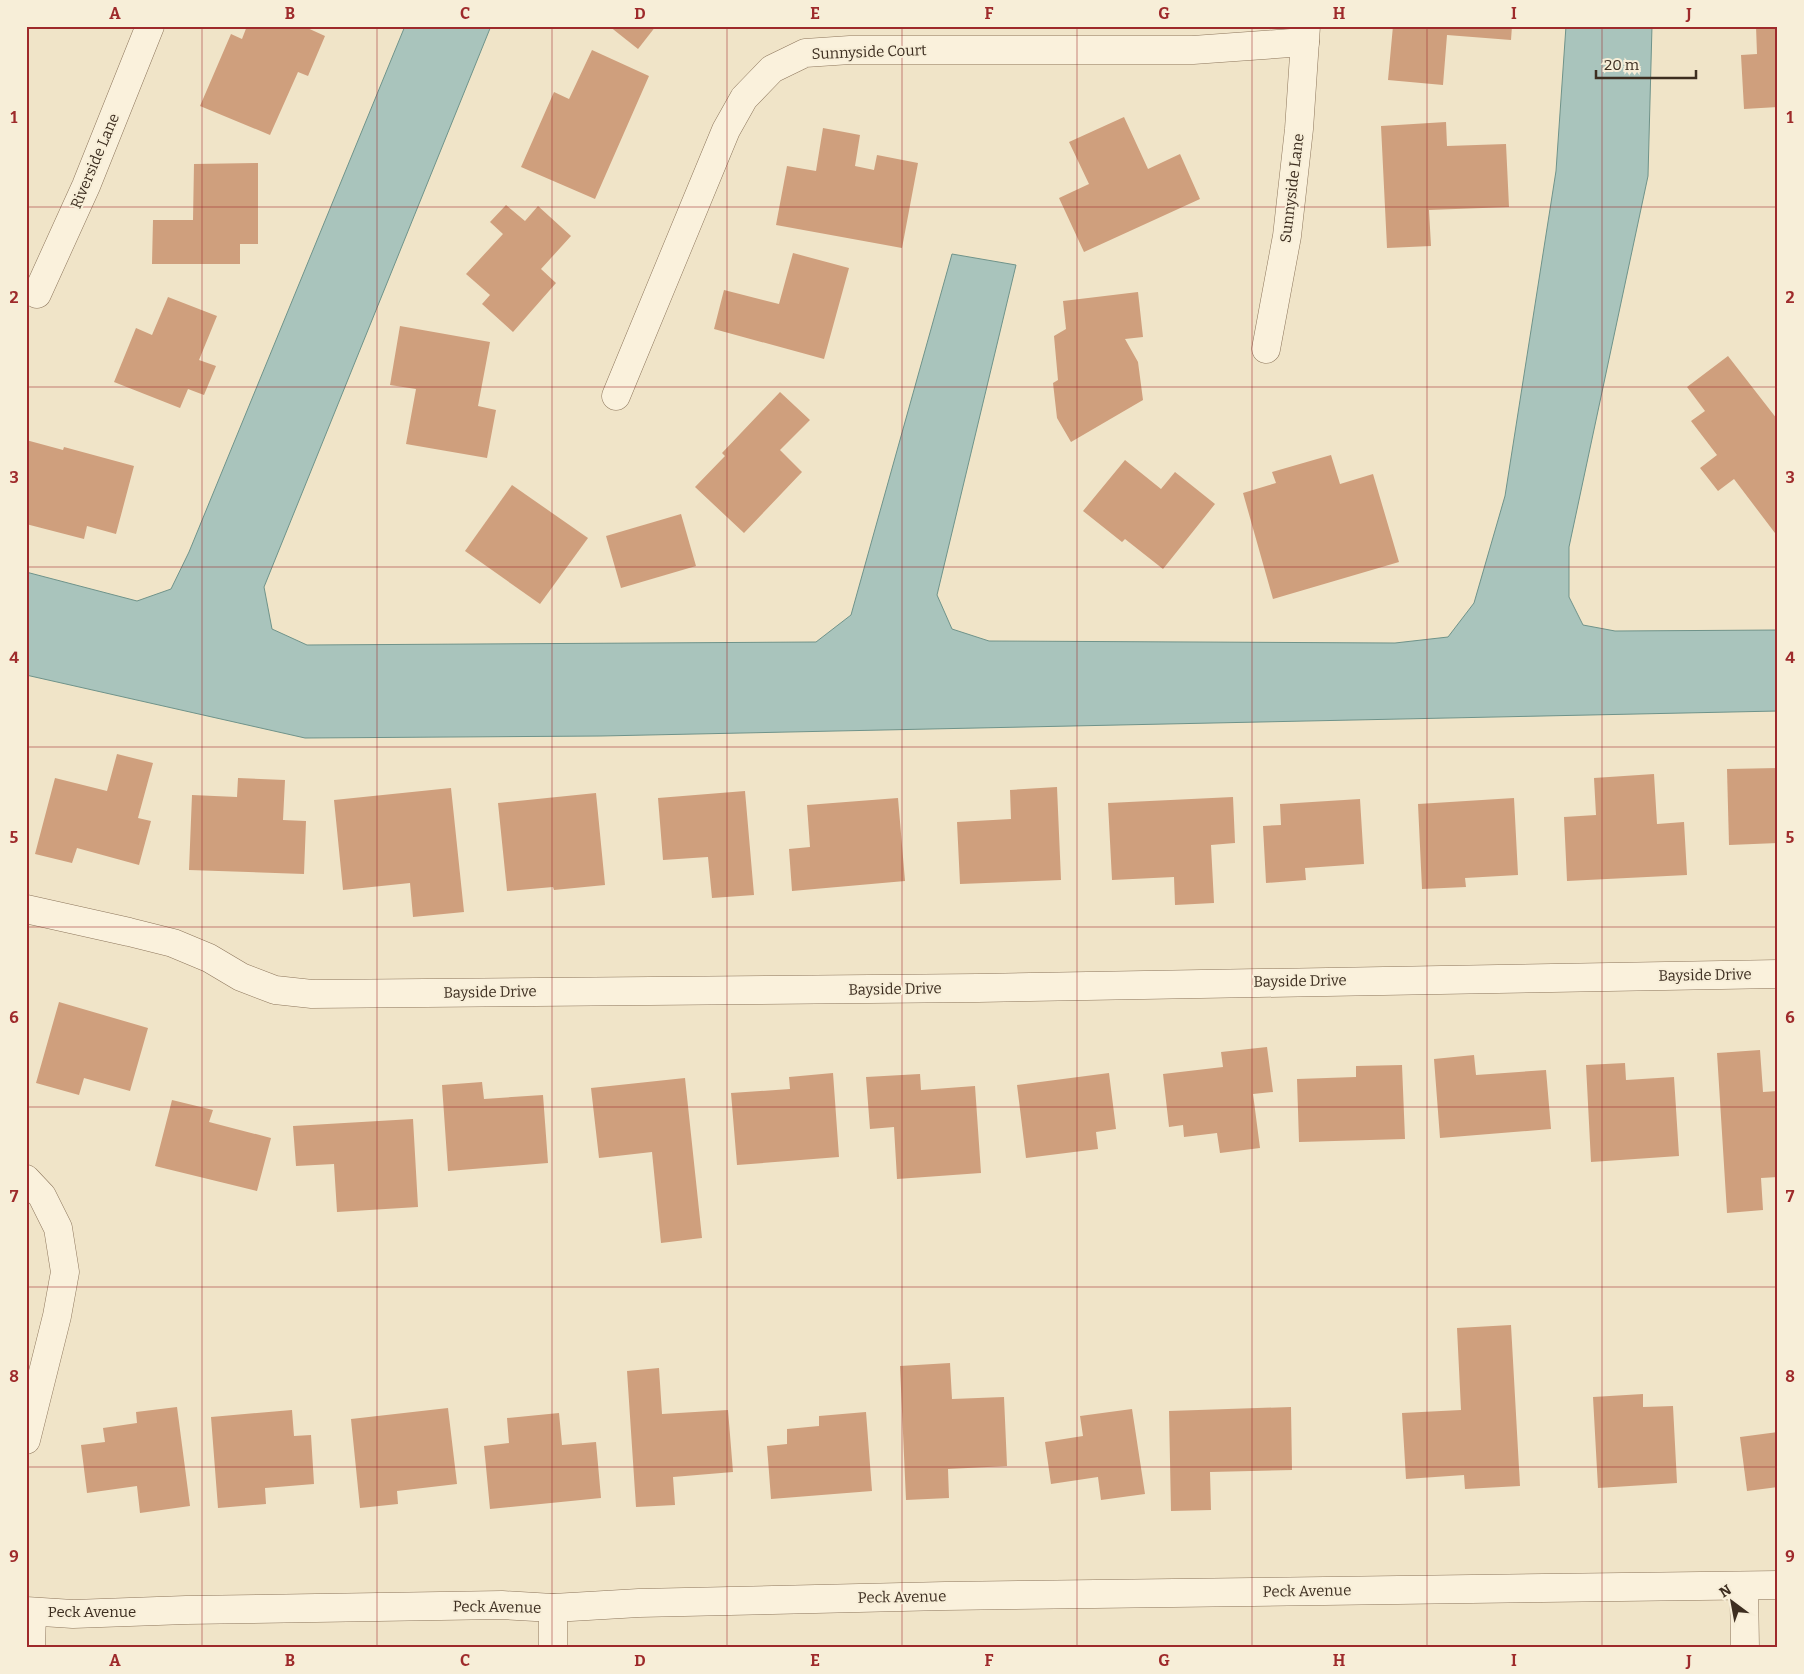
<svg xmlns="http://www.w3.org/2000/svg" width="1804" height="1674" viewBox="0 0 1804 1674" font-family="Bitter,serif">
<rect width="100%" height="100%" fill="#f0e4c8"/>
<polygon fill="#a9c4bc" stroke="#6f938a" points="405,26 491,26 264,587 272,629 307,645 816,642 851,615 952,254 1016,265 937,595 952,629 989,641 1395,643 1448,637 1474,603 1505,496 1556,171 1566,26 1652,26 1648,176 1569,547 1569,597 1583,625 1615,631 1778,630 1778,711 601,736 305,738 26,675 26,572 137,601 171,589 189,552"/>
<g fill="#cf9f7d">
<polygon points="247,26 303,26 325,36 308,76 298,72 270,135 200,106 231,34 242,39"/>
<polygon points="609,26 656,26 638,49"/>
<polygon points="1393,26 1512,26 1511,40 1447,35 1443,85 1388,80"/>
<polygon points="1756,26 1778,26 1778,107 1744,109 1741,55 1757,54"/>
<polygon points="592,50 649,76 595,199 521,167 554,92 569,99"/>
<polygon points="1124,117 1148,169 1180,154 1200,199 1084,252 1059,198 1089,184 1069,142"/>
<polygon points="1446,122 1447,146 1506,144 1509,207 1429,210 1431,246 1387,248 1381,126"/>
<polygon points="823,128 860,135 855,166 874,170 877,155 918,163 902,248 776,225 787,166 816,171"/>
<polygon points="258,163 258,244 240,244 240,264 152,264 153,220 193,220 194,164"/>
<polygon points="506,205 525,221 538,206 571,236 541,269 556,283 513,332 482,304 490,295 466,274 503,234 490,222"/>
<polygon points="793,253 849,268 824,359 714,329 724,290 779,304"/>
<polygon points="1138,292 1143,337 1125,339 1138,362 1143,400 1071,442 1057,418 1053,383 1058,380 1054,336 1066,329 1063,301"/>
<polygon points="168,297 217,316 199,360 216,366 204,395 188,389 180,408 114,382 136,328 152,335"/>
<polygon points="400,326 490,342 478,406 496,410 487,458 406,444 416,389 390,385"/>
<polygon points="1728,356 1777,419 1778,418 1778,537 1734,479 1718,491 1700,468 1717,455 1691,421 1705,411 1687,387"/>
<polygon points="780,392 810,420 780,450 802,472 744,533 695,487 725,456 722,453"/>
<polygon points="26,440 63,450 64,447 134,466 116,534 87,526 84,539 26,524"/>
<polygon points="1331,455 1340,484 1373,474 1399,562 1273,599 1243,493 1276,483 1272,472"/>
<polygon points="1125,460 1161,489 1175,472 1215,504 1163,569 1125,539 1122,542 1083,511"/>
<polygon points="512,485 588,538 540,604 465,551"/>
<polygon points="681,514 696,566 621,588 606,536"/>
<polygon points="117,754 153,763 138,818 151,821 139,865 77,848 72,863 35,854 55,778 107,791"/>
<polygon points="1778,768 1778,843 1729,845 1727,769"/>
<polygon points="1654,774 1657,824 1684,822 1687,875 1567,881 1564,817 1596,815 1594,778"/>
<polygon points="238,778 285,780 283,820 306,821 304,874 189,870 192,795 237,797"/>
<polygon points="1057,787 1061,880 960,884 957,822 1011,819 1010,790"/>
<polygon points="451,788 464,912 413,917 410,883 343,890 334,800"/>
<polygon points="745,791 754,895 712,898 708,857 663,860 658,798"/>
<polygon points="596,793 605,885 554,890 553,887 507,891 498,803"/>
<polygon points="1233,797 1235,843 1211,845 1214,903 1175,905 1174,877 1112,880 1108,803"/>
<polygon points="898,798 905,881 792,891 789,849 810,847 807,805"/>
<polygon points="1514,798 1518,875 1465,878 1466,887 1422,889 1418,804"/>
<polygon points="1360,799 1364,864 1305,868 1306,880 1266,883 1263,826 1281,825 1280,804"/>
<polygon points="59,1002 148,1028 130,1091 84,1078 79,1095 36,1083"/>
<polygon points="1267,1047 1273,1092 1253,1094 1260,1148 1220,1153 1217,1133 1184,1137 1183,1125 1169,1127 1163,1074 1223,1067 1221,1052"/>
<polygon points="1760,1050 1763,1092 1778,1091 1778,1177 1761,1178 1763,1210 1727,1213 1717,1053"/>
<polygon points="1474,1055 1476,1075 1546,1070 1551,1129 1440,1138 1434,1059"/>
<polygon points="1625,1063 1626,1080 1674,1077 1679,1156 1591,1162 1586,1065"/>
<polygon points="1402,1065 1405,1139 1299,1142 1297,1079 1356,1077 1356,1066"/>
<polygon points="833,1073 839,1157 737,1165 731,1093 790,1089 789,1077"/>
<polygon points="1109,1073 1116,1129 1096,1132 1098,1149 1026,1158 1017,1085"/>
<polygon points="920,1074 921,1090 975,1086 981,1173 897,1179 894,1127 870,1129 866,1077"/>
<polygon points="685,1078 702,1238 661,1243 652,1152 599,1158 591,1088"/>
<polygon points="482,1082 484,1099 543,1095 548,1163 448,1171 442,1085"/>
<polygon points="172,1100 213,1110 209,1122 271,1138 257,1191 155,1166"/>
<polygon points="413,1119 418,1207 337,1212 334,1164 296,1166 293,1126"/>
<polygon points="1511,1325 1520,1486 1465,1489 1464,1475 1406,1479 1402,1413 1461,1410 1457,1328"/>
<polygon points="950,1363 952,1399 1004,1397 1007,1466 948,1469 949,1498 906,1500 900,1366"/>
<polygon points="659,1368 662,1414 728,1410 733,1472 673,1477 675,1505 636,1507 627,1371"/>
<polygon points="1643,1394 1643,1407 1673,1406 1677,1483 1598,1488 1593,1397"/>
<polygon points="177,1407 190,1506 140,1513 137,1486 87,1493 81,1445 105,1442 103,1428 137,1423 136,1412"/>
<polygon points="1291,1407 1292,1470 1210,1472 1211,1510 1171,1511 1169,1411"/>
<polygon points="448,1408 457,1484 397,1491 398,1504 360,1508 351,1419"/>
<polygon points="1132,1409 1145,1494 1101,1500 1098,1477 1051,1484 1045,1442 1083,1436 1080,1416"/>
<polygon points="292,1410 294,1436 311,1435 314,1484 265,1488 266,1504 218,1508 211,1417"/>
<polygon points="866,1412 872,1491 771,1499 767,1446 787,1444 787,1429 819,1426 819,1416"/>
<polygon points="559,1413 562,1445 596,1442 601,1498 490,1509 484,1446 509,1443 507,1418"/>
<polygon points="1778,1432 1778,1487 1747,1491 1740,1437"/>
</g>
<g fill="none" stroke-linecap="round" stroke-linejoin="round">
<defs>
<g id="minor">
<polyline points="37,294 86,186 150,26"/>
<polyline points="1266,349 1287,236 1299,129 1306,26"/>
<polyline points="616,396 726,130 744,98 772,69 805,53 850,50 1193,50 1305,42"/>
<polyline points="26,909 129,932 173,943 209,958 241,977 275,990 312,994 978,988 1778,974"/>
<polyline points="26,1179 42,1196 58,1228 65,1272 57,1316 26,1440"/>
<polyline points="1744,1586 1745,1648"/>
<polyline points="553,1608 553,1648"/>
<polyline points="26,1611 73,1614 186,1610 502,1605 553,1608 639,1603 945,1596 1778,1585"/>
<polyline points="31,1648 32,1612"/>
</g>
</defs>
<use href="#minor" stroke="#8d765c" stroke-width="29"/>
<use href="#minor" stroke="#faf1dc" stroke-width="28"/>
</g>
<path fill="none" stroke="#9e2a2b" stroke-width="1" stroke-opacity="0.55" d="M 202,26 L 202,1648M 377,26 L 377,1648M 552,26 L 552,1648M 727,26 L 727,1648M 902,26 L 902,1648M 1077,26 L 1077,1648M 1252,26 L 1252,1648M 1427,26 L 1427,1648M 1602,26 L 1602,1648M 26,207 L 1778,207M 26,387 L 1778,387M 26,567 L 1778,567M 26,747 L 1778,747M 26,927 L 1778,927M 26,1107 L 1778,1107M 26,1287 L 1778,1287M 26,1467 L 1778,1467"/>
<g text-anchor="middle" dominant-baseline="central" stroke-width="4" stroke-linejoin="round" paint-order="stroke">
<g font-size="15" fill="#3d2e20" stroke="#f7eed8">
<text transform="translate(869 52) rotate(-2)">Sunnyside Court</text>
<text transform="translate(95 161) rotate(-67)">Riverside Lane</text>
<text transform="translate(1292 188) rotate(-83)">Sunnyside Lane</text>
<text transform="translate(1705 975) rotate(-1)">Bayside Drive</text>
<text transform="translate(1300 981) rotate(-1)">Bayside Drive</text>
<text transform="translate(895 989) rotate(-1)">Bayside Drive</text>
<text transform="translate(490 992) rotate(-1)">Bayside Drive</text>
<text transform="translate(1307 1591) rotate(-1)">Peck Avenue</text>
<text transform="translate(902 1597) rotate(-1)">Peck Avenue</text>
<text transform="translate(497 1607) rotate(1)">Peck Avenue</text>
<text x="92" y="1612">Peck Avenue</text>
</g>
</g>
<rect width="1804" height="1674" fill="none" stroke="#f7eed8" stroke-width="55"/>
<g transform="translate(1732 1602) rotate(328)" stroke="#f7eed8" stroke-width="4" paint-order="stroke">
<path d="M0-4L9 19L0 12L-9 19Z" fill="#3d2e20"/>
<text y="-8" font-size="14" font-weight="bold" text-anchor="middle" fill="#3d2e20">N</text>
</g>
<path d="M1596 70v8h100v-8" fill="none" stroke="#3d2e20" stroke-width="2.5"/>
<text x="1604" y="70" font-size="15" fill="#3d2e20" stroke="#f7eed8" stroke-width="4" paint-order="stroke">20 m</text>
<rect x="28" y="28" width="1748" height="1618" fill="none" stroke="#9e2a2b" stroke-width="2"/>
<g font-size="16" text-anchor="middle" font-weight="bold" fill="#9e2a2b">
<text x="115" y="19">A</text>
<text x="290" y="19">B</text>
<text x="465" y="19">C</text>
<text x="640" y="19">D</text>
<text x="815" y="19">E</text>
<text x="989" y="19">F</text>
<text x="1164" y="19">G</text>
<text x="1339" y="19">H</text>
<text x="1514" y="19">I</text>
<text x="1689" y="19">J</text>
<text x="14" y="123">1</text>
<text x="1790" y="123">1</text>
<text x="14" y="303">2</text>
<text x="1790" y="303">2</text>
<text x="14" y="483">3</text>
<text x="1790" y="483">3</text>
<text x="14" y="663">4</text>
<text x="1790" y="663">4</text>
<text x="14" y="843">5</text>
<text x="1790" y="843">5</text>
<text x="14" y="1023">6</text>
<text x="1790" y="1023">6</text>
<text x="14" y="1202">7</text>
<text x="1790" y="1202">7</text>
<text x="14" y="1382">8</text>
<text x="1790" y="1382">8</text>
<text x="14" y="1562">9</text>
<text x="1790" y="1562">9</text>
<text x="115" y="1666">A</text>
<text x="290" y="1666">B</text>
<text x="465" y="1666">C</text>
<text x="640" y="1666">D</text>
<text x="815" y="1666">E</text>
<text x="989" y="1666">F</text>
<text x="1164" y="1666">G</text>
<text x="1339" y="1666">H</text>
<text x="1514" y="1666">I</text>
<text x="1689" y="1666">J</text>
</g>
</svg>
